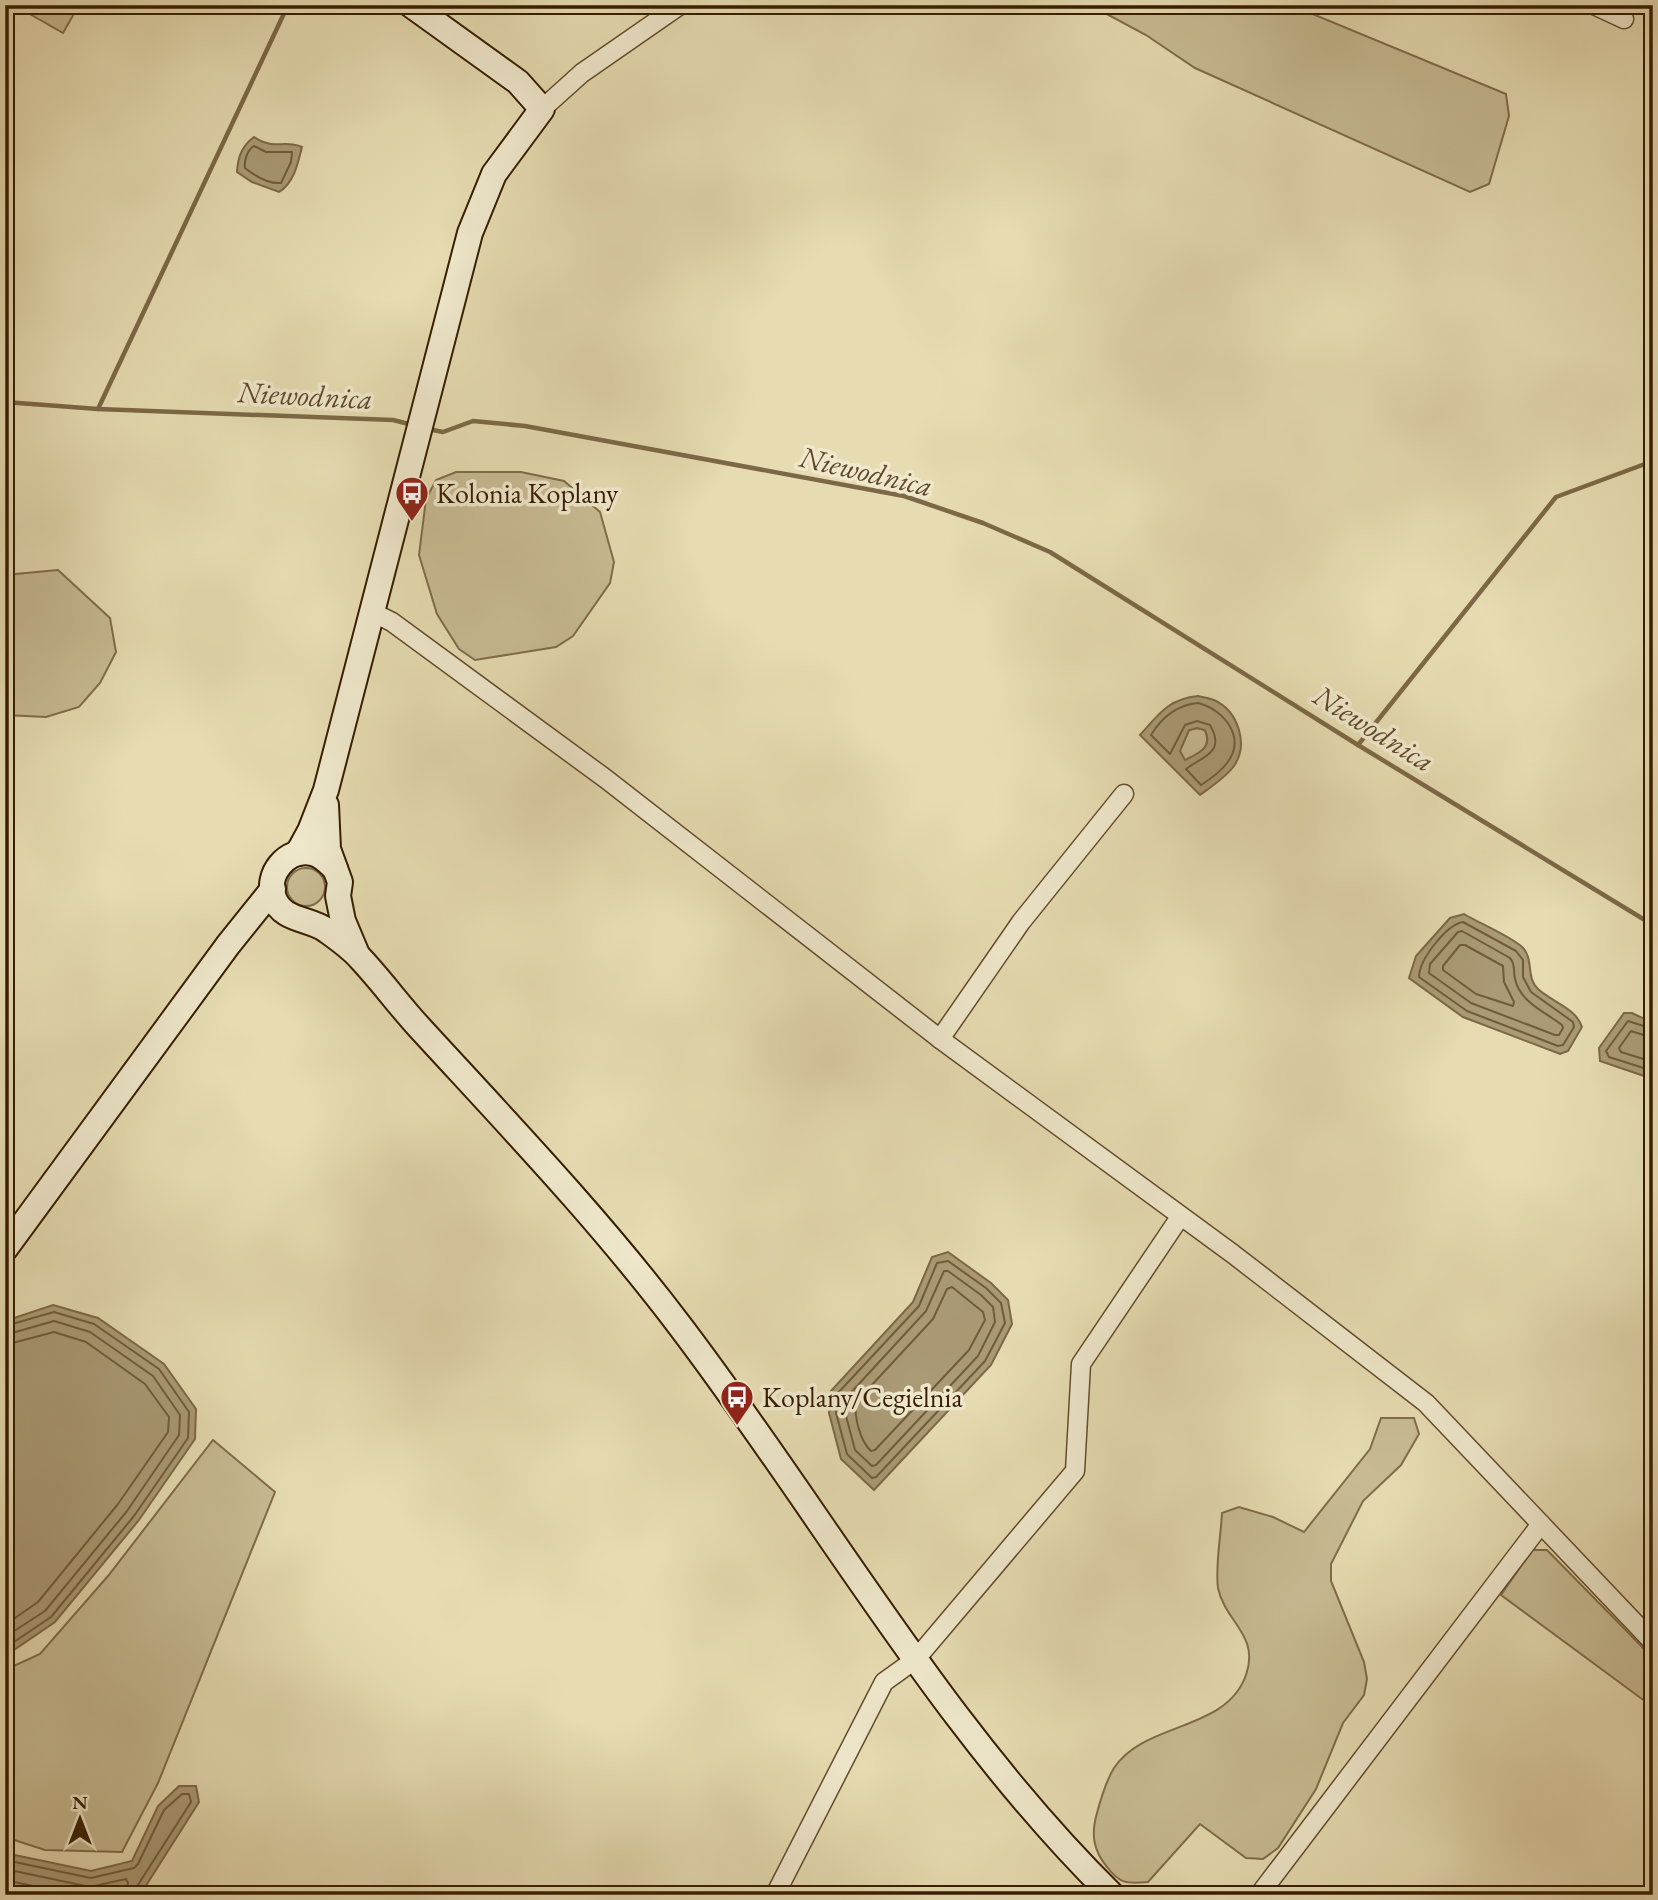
<svg xmlns="http://www.w3.org/2000/svg" width="1658" height="1900" viewBox="0 0 1658 1900" font-family="'EB Garamond',serif">
<rect width="100%" height="100%" fill="#e6dbb1"/>
<filter id="stains"><feTurbulence type="fractalNoise" baseFrequency=".00286" numOctaves="4"/><feColorMatrix values="0 0 0 0 .2 0 0 0 0 .09 0 0 0 0 .02 0 0 0 .5 -.17"/></filter>
<radialGradient id="worn" r=".72"><stop offset=".6" stop-color="#630" stop-opacity="0"/><stop offset="1" stop-color="#630" stop-opacity=".3"/></radialGradient>
<g fill="#c8bb93" stroke="#806c4a" stroke-width="2">
<polygon points="14,5 79,5 63,33"/>
<polygon points="1090,5 1291,5 1506,94 1509,116 1489,184 1470,192 1195,68 1146,35"/>
<polygon points="456,472 521,472 564,481 600,512 614,562 610,583 573,636 556,647 475,660 459,649 437,614 419,555 426,499 436,480"/>
<polygon points="58,570 110,618 116,652 100,683 79,707 46,717 5,715 5,575"/>
<path d="M 1197,728 L 1205,730 C 1213,748 1199,753 1185,761 L 1179,752 L 1189,730 Z"/>
<circle cx="306" cy="887" r="19"/>
<path d="M 1381,1418 L 1414,1418 L 1419,1434 L 1401,1465 L 1363,1501 L 1331,1564 L 1331,1581 L 1364,1662 L 1367,1679 L 1364,1695 L 1343,1723 L 1316,1789 L 1278,1848 L 1263,1859 L 1246,1858 L 1200,1824 L 1148,1882 C 1127,1884 1120,1884 1107,1867 C 1093,1850 1091,1834 1097,1813 C 1101,1798 1106,1781 1114,1768 C 1145,1721 1226,1732 1246,1675 C 1260,1635 1225,1622 1218,1588 C 1215,1567 1221,1535 1222,1513 L 1239,1507 L 1273,1517 L 1304,1532 L 1370,1449 Z"/>
<polygon points="213,1440 275,1492 158,1783 122,1852 45,1850 5,1837 5,1670 40,1654 108,1576"/>
<polygon points="1532,1550 1547,1550 1653,1658 1653,1694 1646,1702 1501,1595"/>
</g>
<g fill="#aa9a75" stroke="#7c6846" stroke-width="2" fill-rule="evenodd">
<path d="M 254,137 C 276,151 283,139 302,147 C 298,163 294,183 279,192 L 252,182 L 237,172 C 238,156 242,146 254,137 Z"/>
<path d="M 1198,696 C 1203,697 1209,698 1214,700 C 1238,711 1249,744 1234,766 C 1226,777 1211,787 1200,795 L 1140,735 C 1159,714 1168,699 1198,696 ZM 1197,728 L 1205,730 C 1213,748 1199,753 1185,760 L 1180,751 L 1189,730 Z"/>
<path d="M 1464,914 C 1479,923 1508,935 1521,946 C 1535,958 1525,977 1538,989 C 1552,1002 1576,1008 1582,1027 L 1568,1051 L 1560,1054 L 1463,1017 L 1409,978 L 1416,956 L 1450,918 Z"/>
<polygon points="1624,1013 1632,1013 1653,1023 1653,1079 1600,1061 1599,1048"/>
<polygon points="948,1252 991,1283 1008,1300 1012,1324 991,1365 874,1490 841,1459 829,1413 831,1391 913,1302 932,1257"/>
<polygon points="53,1305 98,1318 164,1364 196,1409 195,1439 139,1520 55,1622 5,1656 5,1321"/>
<polygon points="179,1786 196,1786 199,1802 140,1895 5,1895 5,1853 91,1871 132,1861 158,1806"/>
</g>
<g fill="none" stroke-linecap="round" stroke-linejoin="round">
<g stroke="#705c3a" stroke-width="2">
<path d="M 254,146 L 266,152 L 292,152 L 291,162 L 281,183 C 269,184 255,176 245,168 C 244,161 247,150 254,146 Z"/>
<path d="M 1198,703 C 1223,709 1247,737 1227,763 C 1221,771 1209,780 1201,785 L 1186,769 C 1203,756 1226,753 1210,725 L 1197,721 L 1185,725 L 1170,754 L 1151,735 C 1162,717 1176,705 1198,703 Z"/>
<path d="M 1463,922 L 1516,951 L 1523,960 L 1523,977 L 1531,992 L 1573,1022 L 1574,1027 L 1563,1045 L 1558,1046 L 1467,1011 L 1419,977 C 1419,960 1446,925 1463,922 Z"/>
<path d="M 1462,931 L 1510,958 C 1516,965 1513,971 1515,979 C 1520,1002 1545,1012 1562,1025 L 1563,1028 L 1559,1035 L 1555,1035 L 1471,1003 L 1429,973 L 1430,964 L 1458,932 Z"/>
<polygon points="1460,945 1465,945 1503,966 1504,982 1514,1002 1513,1006 1476,994 1443,970 1443,966"/>
<polyline points="1653,1029 1628,1021 1606,1051 1609,1057 1653,1071"/>
<polyline points="1653,1038 1631,1031 1619,1048 1621,1052 1653,1062"/>
<polygon points="948,1261 986,1288 1001,1303 1005,1323 985,1361 876,1477 872,1478 847,1454 836,1413 837,1394 919,1306 937,1263"/>
<polygon points="944,1271 948,1271 981,1295 993,1307 995,1322 978,1356 876,1465 872,1466 855,1450 845,1412 846,1398 926,1311"/>
<path d="M 952,1287 L 983,1312 L 985,1320 L 969,1350 L 875,1450 L 871,1451 C 860,1441 854,1417 856,1402 L 933,1319 L 947,1289 Z"/>
<polyline points="5,1326 54,1312 94,1324 159,1369 189,1412 188,1438 134,1516 51,1617 5,1648"/>
<polyline points="5,1335 54,1321 90,1332 153,1376 180,1415 179,1435 127,1511 45,1611 5,1637"/>
<polyline points="5,1345 54,1332 86,1342 145,1384 169,1417 168,1432 118,1504 38,1602 5,1625"/>
<polyline points="5,1860 91,1878 134,1868 138,1864 164,1810 182,1794 189,1794 191,1802 136,1888 135,1895"/>
<polyline points="5,1869 90,1887 126,1879 128,1883 126,1895"/>
<polyline points="5,1880 75,1895"/>
</g>
<g stroke="#7c6846" stroke-width="4.5">
<polyline points="5,402 98,409 393,420 413,425"/>
<polyline points="98,409 288,5"/>
<polyline points="428,429 443,432 473,421 525,426 904,496 983,523 1050,552 1358,745 1653,925"/>
<polyline points="1358,745 1556,497 1653,461"/>
</g>
<defs>
<g id="street">
<polyline points="1594,5 1624,19"/>
<polyline points="542,109 582,73 680,5"/>
<polyline points="372,612 392,622 606,779 940,1039 1233,1254 1426,1403 1653,1642"/>
<polyline points="940,1039 1021,922 1124,794"/>
<polyline points="775,1895 884,1682 916,1659 1075,1471 1081,1364 1180,1217"/>
<polyline points="1259,1895 1541,1524"/>
</g>
<g id="secondary">
<polyline points="326,805 328,849 340,882 338,896 343,921 356,952"/>
<polyline points="298,853 310,831 326,790 470,233 494,174 542,109 518,82 411,5"/>
<path d="M 335,869 C 328,862 322,855 312,853 C 287,848 265,874 274,898 C 282,921 309,918 326,930 C 337,938 350,947 359,957 C 380,979 398,1004 419,1027 C 508,1124 600,1220 680,1326 C 823,1514 943,1729 1112,1895"/>
<polyline points="5,1249 228,945 273,889"/>
</g>
</defs>
<use href="#street" stroke="#634c2c" stroke-width="21"/>
<use href="#secondary" stroke="#371d00" stroke-width="28"/>
<use href="#street" stroke="#efe8cc" stroke-width="18"/>
<use href="#secondary" stroke="#efe8cc" stroke-width="24"/>
</g>
<defs>
<symbol id="bus-pin" viewBox="-11 -11 22 30"><path d="M0 17L-7.5 6A9.5 9.5 0 1 1 7.5 6Z" fill="#8f2418" stroke="#efe8cc"/><path d="M-5-6H5V4H4V6H2V4H-2V6H-4V4H-5ZM-3.5-4V0h7V-4ZM-3.5 1.2v1.5H-2V1.2ZM2 1.2v1.5H3.5V1.2Z" fill="#fff"/></symbol>
</defs>
<g fill-rule="evenodd">
<use href="#bus-pin" x="393" y="474" width="38" height="52"/>
<use href="#bus-pin" x="718" y="1378" width="38" height="52"/>
</g>
<g text-anchor="middle" dominant-baseline="central" stroke-width="7" stroke-linejoin="round" paint-order="stroke">
<g font-size="28" fill="#371d00" stroke="#efe8cc" text-anchor="start">
<text x="436" y="493">Kolonia Koplany</text>
<text x="762" y="1397">Koplany/Cegielnia</text>
</g>
<g font-size="30" font-style="italic" fill="#5f4929" stroke="#efe8cc">
<text transform="translate(305 395) rotate(3)">Niewodnica</text>
<text transform="translate(866 471) rotate(13)">Niewodnica</text>
<text transform="translate(1374 728) rotate(32)">Niewodnica</text>
</g>
</g>
<rect width="1658" height="1900" fill="none" stroke="#e6dbb1" stroke-width="28"/>
<rect x="7" y="7" width="1644" height="1886" fill="none" stroke="#371d00" stroke-width="3.5"/>
<rect x="14" y="14" width="1630" height="1872" fill="none" stroke="#371d00" stroke-width="2"/>
<g transform="translate(80 1819)" stroke="#efe8cc" stroke-width="5" paint-order="stroke">
<path d="M0-5L12 26L0 18L-12 26Z" fill="#371d00"/>
<text y="-10" font-size="19" font-weight="bold" text-anchor="middle" fill="#371d00">N</text>
</g>
<rect width="100%" height="100%" filter="url(#stains)"/>
<rect width="100%" height="100%" fill="url(#worn)"/>
</svg>
